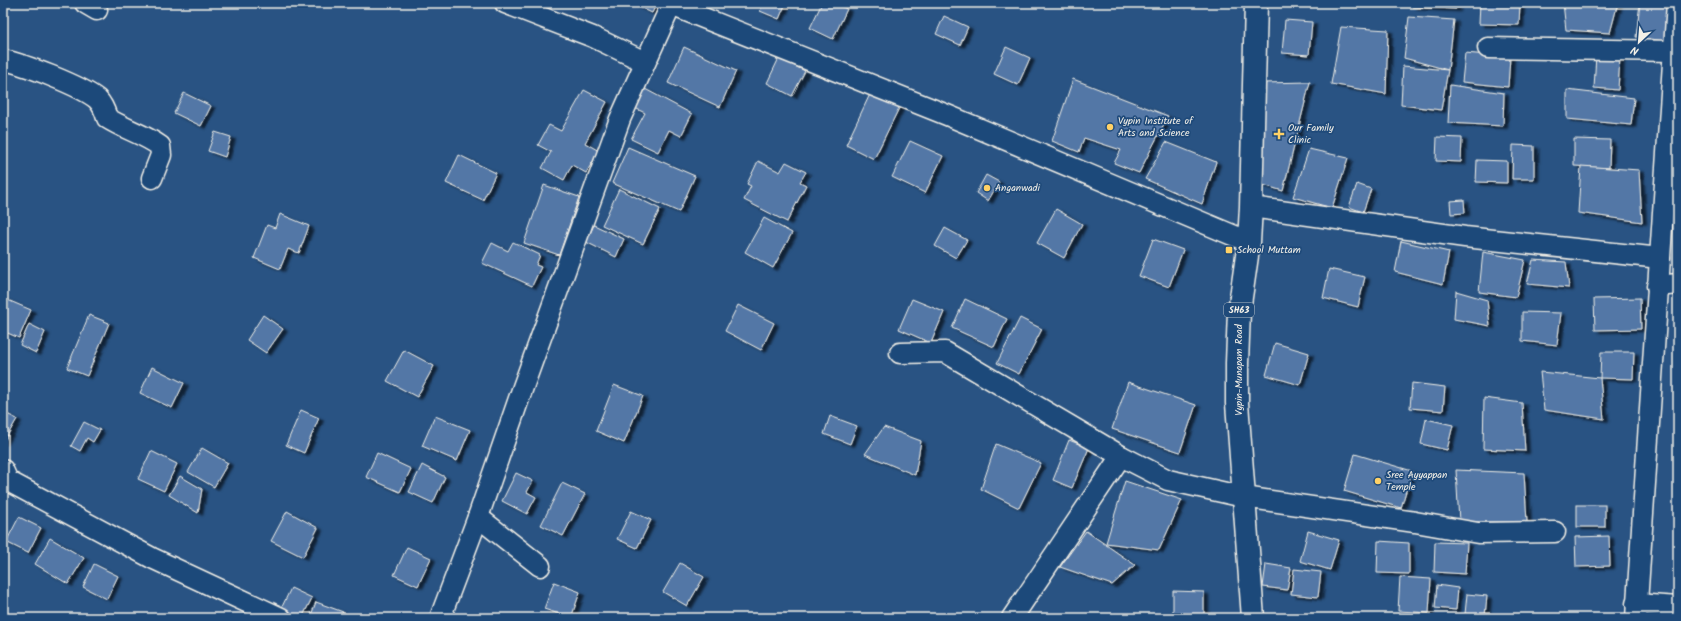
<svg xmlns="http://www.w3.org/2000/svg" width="1681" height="621" viewBox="0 0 1681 621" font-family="Kalam,sans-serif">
<defs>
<filter id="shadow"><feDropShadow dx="4.5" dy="2.5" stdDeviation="1" flood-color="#0009"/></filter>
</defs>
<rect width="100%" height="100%" fill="#295383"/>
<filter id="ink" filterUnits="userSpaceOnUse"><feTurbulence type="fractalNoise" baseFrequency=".025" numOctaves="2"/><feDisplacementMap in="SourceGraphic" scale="8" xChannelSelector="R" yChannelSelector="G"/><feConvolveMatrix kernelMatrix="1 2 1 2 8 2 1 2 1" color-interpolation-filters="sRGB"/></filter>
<g filter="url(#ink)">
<g fill="#5277a6" stroke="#f4f1e8" filter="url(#shadow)">
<polygon points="631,3 657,3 652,13"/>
<polygon points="763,3 786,3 779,19 760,11"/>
<polygon points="822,3 833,3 847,9 833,39 810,28"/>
<polygon points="1413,3 1456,3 1456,9 1413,7"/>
<polygon points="1480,3 1520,3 1519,25 1479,24"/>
<polygon points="1563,3 1618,3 1610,33 1566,30"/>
<polygon points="1640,3 1675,4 1671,42 1636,37"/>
<polygon points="944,16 968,27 960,45 936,34"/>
<polygon points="1409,17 1454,20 1448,70 1404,58"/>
<polygon points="1285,20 1312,22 1309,55 1282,53"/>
<polygon points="1341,27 1388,30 1386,94 1331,84"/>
<polygon points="684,47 736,71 720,107 668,83"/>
<polygon points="1006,47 1030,58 1018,85 994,74"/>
<polygon points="1465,53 1510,57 1508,87 1462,82"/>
<polygon points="1596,55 1620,57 1618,90 1594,88"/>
<polygon points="779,58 805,71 792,96 767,83"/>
<polygon points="1403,66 1448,70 1441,110 1401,105"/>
<polygon points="1073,79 1168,116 1139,173 1114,163 1121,150 1084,138 1079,152 1052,141"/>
<polygon points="1310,82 1283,191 1260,184 1262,83"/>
<polygon points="1450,85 1504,93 1503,126 1448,123"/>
<polygon points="645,89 692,114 681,136 669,130 658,152 631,139 645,113 635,108"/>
<polygon points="584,90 607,102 585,143 599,151 586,173 572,165 564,180 542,168 551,152 538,145 549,125 561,131"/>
<polygon points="1567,90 1634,98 1631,125 1567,119"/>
<polygon points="871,92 900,106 874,159 846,145"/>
<polygon points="184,93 211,106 201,126 174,113"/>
<polygon points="215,132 231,137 225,157 208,151"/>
<polygon points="1437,137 1462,138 1461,162 1436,161"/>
<polygon points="1574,139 1610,140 1609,168 1574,166"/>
<polygon points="910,141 943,156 925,193 892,177"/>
<polygon points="1166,142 1216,162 1202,204 1145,179"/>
<polygon points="1513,145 1534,146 1534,179 1512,179"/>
<polygon points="628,147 695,176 679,212 612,183"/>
<polygon points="1309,149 1348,158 1332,208 1293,197"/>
<polygon points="459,155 496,173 483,200 446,183"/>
<polygon points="1477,160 1507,161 1507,183 1476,182"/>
<polygon points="758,161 780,172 786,162 806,172 800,182 806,185 787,222 744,200 751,186 747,184"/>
<polygon points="1581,166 1639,170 1642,222 1578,213"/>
<polygon points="986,175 999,182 988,201 976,193"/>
<polygon points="1357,184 1371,189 1363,212 1349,207"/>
<polygon points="544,185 579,197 559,255 524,243"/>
<polygon points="619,189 660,209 643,244 602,225"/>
<polygon points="1464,200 1465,213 1451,214 1450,201"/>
<polygon points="1056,209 1082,224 1064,258 1037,243"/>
<polygon points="280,214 309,226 299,253 288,249 280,269 254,258 267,225 275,228"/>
<polygon points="764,218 792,233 773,268 745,252"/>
<polygon points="594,225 624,239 616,257 586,242"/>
<polygon points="945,228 967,240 956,258 935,246"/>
<polygon points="1153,239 1183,250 1169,287 1139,276"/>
<polygon points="1401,241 1449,252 1443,284 1395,272"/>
<polygon points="513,242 540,255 536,265 541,267 532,286 482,263 492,243 508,251"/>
<polygon points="1483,252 1525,260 1516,297 1479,292"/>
<polygon points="1533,260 1566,262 1569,288 1527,284"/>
<polygon points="1329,269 1365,277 1358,307 1323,298"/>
<polygon points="1456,291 1487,300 1490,326 1454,319"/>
<polygon points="3,298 31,310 19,338 3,331"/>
<polygon points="1640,298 1641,329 1595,330 1594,299"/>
<polygon points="912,299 944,312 931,343 899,329"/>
<polygon points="965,299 1007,319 994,347 952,328"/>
<polygon points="738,305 774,323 761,350 725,331"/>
<polygon points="1522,312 1561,313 1557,345 1522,341"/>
<polygon points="89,315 109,323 87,376 67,368"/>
<polygon points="263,315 283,329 266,353 247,340"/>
<polygon points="1020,318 1042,329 1019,374 997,363"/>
<polygon points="29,324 45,332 36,353 20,345"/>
<polygon points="1275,343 1309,353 1300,385 1266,375"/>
<polygon points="404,350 434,366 417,397 387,381"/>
<polygon points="1601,352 1634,352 1633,379 1600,378"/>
<polygon points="152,367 184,383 172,408 140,393"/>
<polygon points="1540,372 1600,378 1604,419 1544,410"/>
<polygon points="1128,382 1196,405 1180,452 1112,429"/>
<polygon points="1412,383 1445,387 1443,411 1410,408"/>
<polygon points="614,385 643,396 624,443 596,431"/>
<polygon points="1484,398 1522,403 1525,451 1483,449"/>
<polygon points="301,410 319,418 304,453 286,445"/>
<polygon points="3,412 17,419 3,443"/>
<polygon points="435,416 470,430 457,461 422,446"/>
<polygon points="830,416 857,426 850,444 824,434"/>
<polygon points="1426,419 1453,425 1447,450 1421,444"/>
<polygon points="84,422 100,430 93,442 87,438 80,451 71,446"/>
<polygon points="884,427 921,441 915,475 865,454"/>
<polygon points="1069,440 1089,448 1072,488 1053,480"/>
<polygon points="996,444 1041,463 1019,508 981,489"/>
<polygon points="202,448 228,463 214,487 188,472"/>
<polygon points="151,451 177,464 164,491 138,479"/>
<polygon points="377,453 411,469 400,492 366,477"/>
<polygon points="1355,454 1412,471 1401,508 1344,491"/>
<polygon points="422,465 445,477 433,503 409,492"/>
<polygon points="1456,470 1524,473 1527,522 1459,522"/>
<polygon points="516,473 533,481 527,492 536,497 527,514 502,501"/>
<polygon points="180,476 202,489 198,513 169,495"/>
<polygon points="1125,481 1182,500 1159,550 1106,543"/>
<polygon points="562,483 585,494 563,536 541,525"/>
<rect x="1577" y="505" width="28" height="22"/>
<polygon points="287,511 318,528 303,557 271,541"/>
<polygon points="631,511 651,520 637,548 617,539"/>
<polygon points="19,517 41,528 28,553 6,542"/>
<polygon points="1086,531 1135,565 1112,585 1060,567"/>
<polygon points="1308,531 1339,540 1330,570 1300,561"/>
<polygon points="1609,536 1610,566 1576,567 1575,537"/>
<polygon points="50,538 84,558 68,584 35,564"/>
<polygon points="1378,541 1409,543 1409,574 1377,573"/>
<polygon points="1435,542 1467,543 1465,574 1434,572"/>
<polygon points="407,547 431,558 418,586 394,575"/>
<polygon points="680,563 704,577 687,606 663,592"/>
<polygon points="94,564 118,576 107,599 83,587"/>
<polygon points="1266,564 1291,568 1287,590 1263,587"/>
<polygon points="1294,569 1321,572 1318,597 1291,594"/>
<polygon points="1400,577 1431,579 1429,613 1398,611"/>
<polygon points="554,582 580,592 571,618 544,609"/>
<polygon points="1437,585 1458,588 1456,610 1435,608"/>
<polygon points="291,588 312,598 302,618 288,618 279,613"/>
<polygon points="1173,591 1204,592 1204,618 1173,618"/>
<polygon points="1467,594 1487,596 1485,616 1465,614"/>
<polygon points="316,602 343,612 340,618 310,618"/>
</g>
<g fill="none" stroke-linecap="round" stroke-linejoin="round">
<defs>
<g id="street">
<polyline points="85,3 97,10"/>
<polyline points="505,3 593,37 645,62"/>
<polyline points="671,5 947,115 1249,242"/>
<polyline points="1488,48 1674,51"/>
<path d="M 3,60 C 24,64 81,86 97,99 C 103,105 105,111 107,118 C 124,129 144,134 160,146 L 161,155 L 152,178"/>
<polyline points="1251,207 1465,237 1660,258"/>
<polyline points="1657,286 1678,284"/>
<polyline points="900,353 945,352 1121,456 1168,480 1244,497 1415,522 1478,533 1555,532"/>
<polyline points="3,470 8,481 152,558 281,618"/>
<polyline points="478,517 540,566"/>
<polyline points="1636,604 1678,607"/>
<polyline points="440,618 478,517 523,387 620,119 672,3"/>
<polyline points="1012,618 1121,456"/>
<polyline points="1636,618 1677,3"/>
</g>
<polyline id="primary" points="1253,618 1237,403 1237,363 1239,311 1249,242 1251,207 1256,3"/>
</defs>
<use href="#street" stroke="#f4f1e8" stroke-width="23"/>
<use href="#primary" stroke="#f4f1e8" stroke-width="25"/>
<use href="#street" stroke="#1f4a7a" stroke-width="20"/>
<use href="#primary" stroke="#1f4a7a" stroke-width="22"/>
</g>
</g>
<g fill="#ffd166" stroke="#1f4a7a" stroke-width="1.5">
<circle cx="1110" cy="127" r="4"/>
<path d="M1277 128h4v4h4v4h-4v4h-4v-4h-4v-4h4z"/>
<circle cx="987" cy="188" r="4"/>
<rect x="1225" y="246" width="8" height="8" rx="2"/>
<circle cx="1378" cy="481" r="4"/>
</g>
<g text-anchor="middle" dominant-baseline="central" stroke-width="3.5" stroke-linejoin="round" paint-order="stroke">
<rect fill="#1f4a7a" stroke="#b4bfc7" stroke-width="1" x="1224" y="303" width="30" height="14" rx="3"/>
<g font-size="9" font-weight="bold" fill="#f4f1e8">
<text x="1239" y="310">SH63</text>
</g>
<g font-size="10" fill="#f4f1e8" stroke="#1f4a7a" text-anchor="start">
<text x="1118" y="121">Vypin Institute of<tspan x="1118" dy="12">Arts and Science</tspan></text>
<text x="1288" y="128">Our Family<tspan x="1288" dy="12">Clinic</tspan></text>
<text x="995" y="188">Anganwadi</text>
<text x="1237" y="250">School Muttam</text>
<text x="1386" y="475">Sree Ayyappan<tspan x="1386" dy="12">Temple</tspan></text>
</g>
<g font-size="10" fill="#f4f1e8" stroke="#1f4a7a">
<text transform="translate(1239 370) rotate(-90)">Vypin-Munapam Road</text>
</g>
</g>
<rect width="1681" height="621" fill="none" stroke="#1f4a7a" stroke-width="16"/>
<rect x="8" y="8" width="1665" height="605" fill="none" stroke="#f4f1e8" stroke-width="1.5" filter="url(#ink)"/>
<g transform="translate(1639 42) rotate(206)" stroke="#1f4a7a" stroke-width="3" paint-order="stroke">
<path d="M0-3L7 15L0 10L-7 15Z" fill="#f4f1e8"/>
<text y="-6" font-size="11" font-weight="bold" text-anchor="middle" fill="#f4f1e8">N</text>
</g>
</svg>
